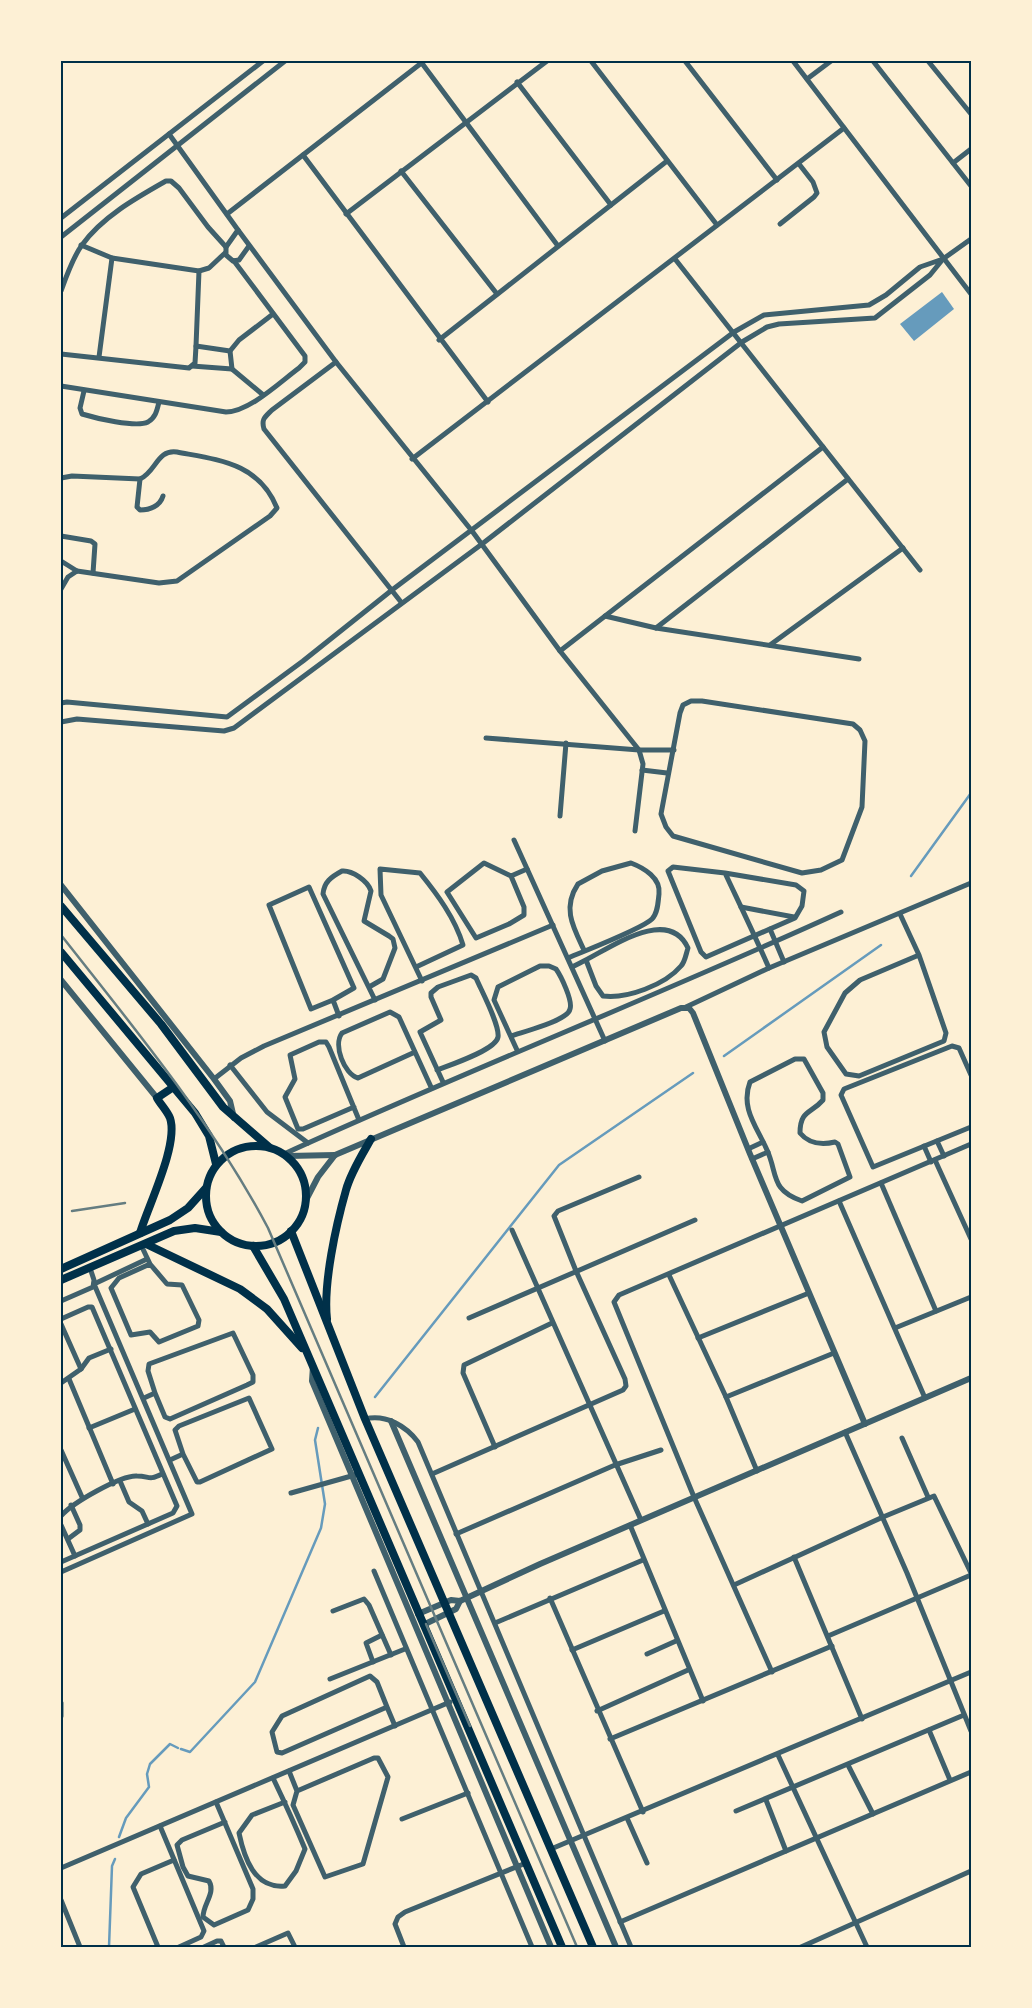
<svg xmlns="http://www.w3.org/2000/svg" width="1032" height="2008" viewBox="0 0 1032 2008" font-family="'Archivo Narrow',sans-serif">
<rect width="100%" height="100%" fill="#fdf0d5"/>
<polygon fill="#669bbc" points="942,292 954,309 914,341 900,324"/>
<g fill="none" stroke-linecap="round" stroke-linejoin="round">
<g stroke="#669bbc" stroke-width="2.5">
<polyline points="911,876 971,793"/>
<polyline points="724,1056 881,945"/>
<polyline points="375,1397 559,1165 693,1073"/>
<polyline points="181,1749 190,1752 255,1682 321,1528 325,1504 315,1440 318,1428"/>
<polyline points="119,1837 126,1818 149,1787 147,1774 150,1764 170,1744 178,1748"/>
<polyline points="109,1947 112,1866 115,1859"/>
</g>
<g stroke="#3f606c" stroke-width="5">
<polyline points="591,61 717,225"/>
<polyline points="685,61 777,180"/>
<polyline points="793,61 971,294"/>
<polyline points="873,61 971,186"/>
<polyline points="928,61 971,114"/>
<polyline points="421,62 558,246"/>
<polyline points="807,79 831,61"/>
<polyline points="517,82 611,205"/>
<polyline points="169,134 238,230 336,362 472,531 560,651 639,750 643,764 635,831"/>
<polyline points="303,155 488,402"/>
<polyline points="953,163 971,149"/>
<polyline points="401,171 497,294"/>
<polyline points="227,214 424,61"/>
<polyline points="346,214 547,61"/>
<polyline points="61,218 263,61"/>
<polyline points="780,224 814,197 817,193 813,182 799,164"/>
<polyline points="238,230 226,247 226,255 233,261 239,260 249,246"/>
<polyline points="61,237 285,61"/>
<polyline points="81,245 112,258 199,271 209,268 225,253"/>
<polyline points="675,259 920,570"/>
<polyline points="943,259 971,239"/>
<path d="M 61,291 C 66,277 73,257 82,245 C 102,217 136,198 166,181 L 171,181 L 179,188 L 208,227 L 226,247"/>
<polyline points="439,340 667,161"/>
<polyline points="196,346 199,271"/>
<polyline points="230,351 232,369 262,394"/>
<polyline points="61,354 189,368 195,363 196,346 230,351 239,340 273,314"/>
<polyline points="99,357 112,258"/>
<path d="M 336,362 L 272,410 C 265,417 261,419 264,429 L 401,602"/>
<polyline points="192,366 232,369"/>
<path d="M 61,386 L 226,412 C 249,412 280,382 299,368 L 305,362 L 305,356 L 234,261"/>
<path d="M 84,391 L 80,408 L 82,414 C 95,418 136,428 148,422 C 156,417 157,410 159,402"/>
<polyline points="412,459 844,128"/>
<path d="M 61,478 L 72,476 L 140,479 C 156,472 157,449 177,452 C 219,460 259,463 277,508 L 270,516 L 177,581 L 159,583 L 77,571 L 68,577 L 61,589"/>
<path d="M 140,479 L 137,507 L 140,510 C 150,510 160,506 163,496"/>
<polyline points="61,536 91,541 95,544 93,573"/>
<polyline points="61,561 77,571"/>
<polyline points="605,616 656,628 859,659"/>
<polyline points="656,628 848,479"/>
<polyline points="770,645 903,548"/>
<polyline points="560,651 823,447"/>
<polygon points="691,701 702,701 853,724 860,730 865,741 862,807 842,860 821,870 802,873 673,836 666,827 661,814 680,713 683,705"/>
<polyline points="61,703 67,702 227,717 303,661 392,590 734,332 764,315 869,305 886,295 920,267 943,259 930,275 875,318 779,324 767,327 742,342 482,544 234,728 224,731 77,719 61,722"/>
<polyline points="486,738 639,750 674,750"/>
<polyline points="642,770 667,773"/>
<polyline points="560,816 566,743"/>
<polyline points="514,840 605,1041"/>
<path d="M 725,873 L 796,885 L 804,891 L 802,906 L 795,918 L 706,957 L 701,952 L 668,871 L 673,867 L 725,873 C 740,905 755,936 769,968"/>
<polyline points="511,876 524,907 524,915 509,924 476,938 447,892 484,863 511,876 527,869"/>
<polyline points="741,907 794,917"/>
<polyline points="900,914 919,955 946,1033 944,1041 859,1076 846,1074 827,1047 824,1032 845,993 860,980 919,955"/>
<polyline points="770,929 784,962"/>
<path d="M 568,958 C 584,951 642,929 652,919 C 658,913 658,902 659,894 C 661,878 644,868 631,863 L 602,871 L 578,884 C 562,908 573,927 584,950"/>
<path d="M 416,967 L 463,945 C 455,918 437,894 420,873 L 380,869 L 381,895 L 422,981"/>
<path d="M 572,967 L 580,963 C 609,949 668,905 688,948 C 686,954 685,962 681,966 C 665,985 627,999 603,996 L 596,986 L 586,960"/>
<path d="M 369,987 L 383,979 L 395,948 L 393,939 L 389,936 L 364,921 L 371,891 C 368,881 352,870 342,871 C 331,877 324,882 323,894 L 375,1000"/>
<polyline points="333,1000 354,988 309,887 269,905 311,1009 333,1000 339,1016"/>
<polyline points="686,1007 769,968 971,883"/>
<path d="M 511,1036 C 522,1032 568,1021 570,1009 C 573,1001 561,976 556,969 L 549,966 L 540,966 L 498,987 L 494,1000 L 517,1050"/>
<path d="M 415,1052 L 358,1078 C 344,1074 333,1045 342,1033 L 390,1012 L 399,1017 L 431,1087"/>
<path d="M 795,1059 L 804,1059 L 823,1093 L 823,1100 C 811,1114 800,1110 800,1133 C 809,1144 822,1145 835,1142 L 838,1144 L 850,1177 L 802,1201 C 770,1190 778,1174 767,1150 C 757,1127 740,1108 750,1082 Z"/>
<polyline points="230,1065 267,1112 308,1143"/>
<path d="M 437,1070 C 450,1065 496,1050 498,1037 C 500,1025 481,990 476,978 L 471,975 L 438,987 L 431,993 L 431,997 L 441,1020 L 420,1032 L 443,1082"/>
<polyline points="971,1075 959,1048 952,1046 844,1089 841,1095 873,1167 971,1127"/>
<polyline points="214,1079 241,1058 264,1046 553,925"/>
<polyline points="354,1107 303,1129 298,1129 285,1097 295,1079 290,1055 319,1042 326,1042 329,1047 359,1120"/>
<polyline points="937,1141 944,1156"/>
<polyline points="924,1146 931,1162"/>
<polyline points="748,1149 763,1142"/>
<path d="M 284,1154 C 468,1070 657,996 841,912"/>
<polyline points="752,1159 768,1152"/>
<polyline points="935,1160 971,1239"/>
<polyline points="881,1183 936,1311"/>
<polyline points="839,1201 925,1398"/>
<polyline points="512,1230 641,1520"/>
<polyline points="141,1245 150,1264 167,1284 182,1285 199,1320 198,1326 159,1342 150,1332 131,1335 111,1288 119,1278 150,1264"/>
<polyline points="669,1275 726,1397 757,1471"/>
<polyline points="61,1301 93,1287 94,1280 90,1268"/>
<polyline points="469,1318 695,1220"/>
<polyline points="61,1319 88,1307 92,1307 177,1506 173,1513 61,1562"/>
<polyline points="61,1324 81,1369"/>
<polyline points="895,1328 971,1297"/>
<polyline points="698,1338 809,1293"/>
<polyline points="69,1379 113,1484"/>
<polyline points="61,1383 81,1369 89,1358 111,1349"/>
<polyline points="726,1397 834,1353"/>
<polyline points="144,1398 155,1393 148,1371 149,1364 233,1333 253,1375 253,1382 247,1385 170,1419 165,1417 155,1393"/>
<path d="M 365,1419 C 386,1414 406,1426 418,1442 L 631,1947"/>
<polyline points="89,1428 135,1409"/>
<polyline points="845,1432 907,1573 971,1731"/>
<polyline points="902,1438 928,1497"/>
<polyline points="495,1447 463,1373 464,1365 552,1323"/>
<polyline points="61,1450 82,1497"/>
<polyline points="170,1460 183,1454 175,1430 179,1426 249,1398 272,1449 200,1482 197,1482 183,1454"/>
<polyline points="432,1474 623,1390 626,1386 625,1379 576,1271 554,1216 558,1211 639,1177"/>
<polyline points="120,1481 129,1502 142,1511 148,1524"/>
<polyline points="291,1493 355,1475"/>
<path d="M 61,1516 C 72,1503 121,1475 137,1476 C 150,1476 148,1481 162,1474"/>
<polyline points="61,1525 75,1556"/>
<polyline points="630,1525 703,1701"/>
<polyline points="456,1534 615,1465 661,1450"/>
<polyline points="68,1539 80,1530 80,1525 71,1505"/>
<polyline points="794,1557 862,1719"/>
<polyline points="374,1571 532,1947"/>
<polyline points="61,1572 192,1514 94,1284 147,1259"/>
<polyline points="734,1585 883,1517 934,1496 971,1573"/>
<polyline points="550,1598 643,1812"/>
<polyline points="333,1611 364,1599 369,1605 391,1655"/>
<polyline points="495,1623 643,1560"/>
<polyline points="828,1636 971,1575"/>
<polyline points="572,1650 664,1611"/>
<polyline points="647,1654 676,1641"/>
<polyline points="373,1662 366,1643 382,1635"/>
<polyline points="772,1672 694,1497 614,1302 619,1295 971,1144"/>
<polyline points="330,1679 405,1649"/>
<polyline points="61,1703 61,1716"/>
<polyline points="387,1707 377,1682 370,1676 282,1716 272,1732 277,1752 282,1753 387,1707 395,1726"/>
<polyline points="597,1711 688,1670"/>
<polyline points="929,1730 950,1780"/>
<polyline points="610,1739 832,1646"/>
<polyline points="778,1755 867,1947"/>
<polyline points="848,1765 873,1814"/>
<polyline points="289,1771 297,1791 293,1805 325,1877 363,1864 388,1777 378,1758 374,1758 297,1791"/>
<path d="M 273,1778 C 284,1801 295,1825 305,1849 L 296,1871 L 285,1886 C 254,1889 244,1857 239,1833 L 252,1815 L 285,1802"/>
<polyline points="766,1800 786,1851"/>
<path d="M 216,1802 L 253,1889 L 253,1899 L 248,1910 L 214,1925 L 203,1917 C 203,1904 216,1893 209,1881 L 188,1876 L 183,1867 L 177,1845 L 182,1840 L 225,1822"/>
<polyline points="736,1811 964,1715"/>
<polyline points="627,1818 647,1863"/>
<polyline points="402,1819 468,1793"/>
<polyline points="160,1826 204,1931 201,1937 179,1947"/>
<polyline points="551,1849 971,1672"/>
<polyline points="61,1868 450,1702"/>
<polyline points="61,1900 80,1947"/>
<polyline points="620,1922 971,1772"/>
<polyline points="158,1947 133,1887 141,1874 174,1860"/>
<polyline points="204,1947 217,1941 221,1941 224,1947"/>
<polyline points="256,1947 288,1933 295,1947"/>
<polyline points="404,1947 395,1924 398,1917 405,1912 526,1863"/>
<polyline points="801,1947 971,1871"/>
</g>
<g stroke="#3f606c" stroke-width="6">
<polyline points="61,885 214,1079 230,1101 234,1118"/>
<polyline points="61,980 157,1098"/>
<polyline points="288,1156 335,1155"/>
<polyline points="305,1202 318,1177 335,1155 681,1008 689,1008 693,1013 750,1154 865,1424"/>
<polyline points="313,1366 312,1381 551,1947"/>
<polyline points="391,1421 616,1947"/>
<polyline points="418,1614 451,1600 460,1601 540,1564 971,1378"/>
<polyline points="423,1625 456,1609 460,1601"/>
</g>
<g stroke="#003049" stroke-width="8">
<polyline points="61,906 161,1024 223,1107 269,1147"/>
<polyline points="61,952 195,1113 209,1136 216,1164"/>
<circle cx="256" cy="1196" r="50"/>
<polyline points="291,1231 365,1419 593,1947"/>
<path d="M 140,1233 C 148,1206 179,1144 170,1118 C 167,1111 161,1105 157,1098 L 172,1088"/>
<polyline points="146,1244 240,1289 267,1309 302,1348"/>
<polyline points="253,1246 284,1299 562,1947"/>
<polyline points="61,1269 170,1220 188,1208 206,1188"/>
<polyline points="61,1280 174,1231 195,1228 221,1232"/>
<path d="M 327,1319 C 323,1284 336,1225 346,1190 C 351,1172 362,1155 371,1139"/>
</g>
<g stroke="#657d81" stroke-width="2.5">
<path d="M 61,935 C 135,1029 212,1122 268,1228 L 577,1947"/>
<polyline points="72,1211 125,1203"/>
<polyline points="426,1624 470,1726"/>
</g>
</g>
<rect width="1032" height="2008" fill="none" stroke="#fdf0d5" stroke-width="125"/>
<rect x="62" y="62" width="908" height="1884" fill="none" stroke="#003049" stroke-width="2"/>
</svg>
